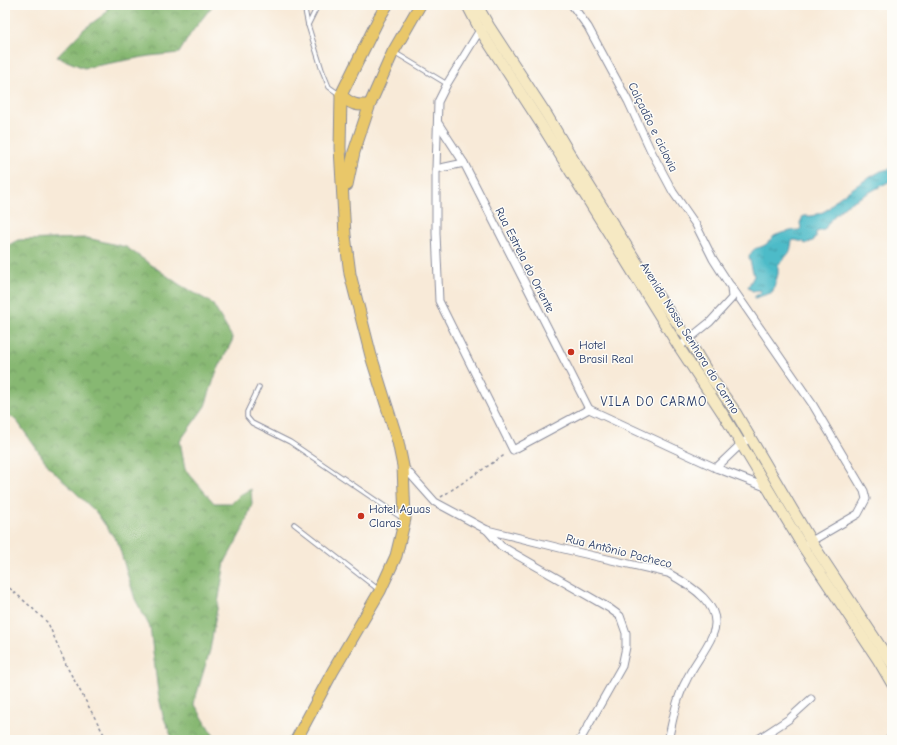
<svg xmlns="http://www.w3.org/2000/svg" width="897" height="745" viewBox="0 0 897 745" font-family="'Comic Neue',sans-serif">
<defs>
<pattern id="forest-crowns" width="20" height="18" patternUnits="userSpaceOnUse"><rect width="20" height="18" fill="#87b872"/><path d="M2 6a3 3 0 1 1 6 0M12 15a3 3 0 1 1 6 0" fill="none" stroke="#6e9661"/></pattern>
<pattern id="water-ripples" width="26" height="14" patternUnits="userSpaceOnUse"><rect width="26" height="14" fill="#4ebbc8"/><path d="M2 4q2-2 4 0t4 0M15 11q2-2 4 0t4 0" fill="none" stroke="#4098a6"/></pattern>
</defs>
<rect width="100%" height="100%" fill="#fdfcf7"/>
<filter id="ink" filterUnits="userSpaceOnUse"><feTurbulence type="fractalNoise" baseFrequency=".025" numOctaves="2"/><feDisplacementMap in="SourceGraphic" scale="8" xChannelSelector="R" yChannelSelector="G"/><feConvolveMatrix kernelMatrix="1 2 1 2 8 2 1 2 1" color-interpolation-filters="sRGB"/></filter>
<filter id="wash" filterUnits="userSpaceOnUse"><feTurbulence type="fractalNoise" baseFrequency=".012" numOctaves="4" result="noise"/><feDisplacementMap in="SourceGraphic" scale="16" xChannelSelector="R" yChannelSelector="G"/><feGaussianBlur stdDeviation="0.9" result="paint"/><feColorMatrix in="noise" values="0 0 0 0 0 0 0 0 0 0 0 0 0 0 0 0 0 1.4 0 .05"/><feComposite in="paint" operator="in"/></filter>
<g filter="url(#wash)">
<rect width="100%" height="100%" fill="#f8ead8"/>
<g fill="url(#forest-crowns)" stroke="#517468">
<polygon points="108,5 213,5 191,33 179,53 149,56 84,68 57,57 84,29 106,13"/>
<polygon points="87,238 126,247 180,285 212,303 233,339 216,373 205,406 180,441 185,469 214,503 232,503 240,495 251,489 252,504 243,529 225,562 210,650 194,703 211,732 219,740 173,740 163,716 158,692 150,627 135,599 118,543 96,512 50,468 17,421 5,412 5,247 18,240"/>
</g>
<path fill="url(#water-ripples)" stroke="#347593" d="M 892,168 L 892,180 L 846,205 L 831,219 L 824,230 L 816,232 L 816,237 L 813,241 L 805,244 L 804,242 L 794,240 L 792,241 L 790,252 L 778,265 L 778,274 L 773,291 L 771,293 L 755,298 L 755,296 L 761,293 L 760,290 L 752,291 L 748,287 L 754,276 L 749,257 C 755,245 756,250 765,245 C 769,243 771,238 774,236 C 780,233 793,230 799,230 L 801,228 L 800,223 L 803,216 L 812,216 L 823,212 L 828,209 L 837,199 L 862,182 L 881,171 Z"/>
</g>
<g filter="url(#ink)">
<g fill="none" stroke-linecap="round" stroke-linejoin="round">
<defs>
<g id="lane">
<polyline points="304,5 308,25 322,70 329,87 339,94"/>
<polyline points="308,25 318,5"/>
<polyline points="394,52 447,84"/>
<polyline points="259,387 247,412 247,417 252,423 290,442 402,518"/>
<polyline points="294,524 379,590"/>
</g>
<g id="street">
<polyline points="572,5 588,27 628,101 650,149 673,192 696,225 713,259 731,287 732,298 710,322 679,347"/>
<polyline points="483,29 480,30 447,84 438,102 436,169 436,233 439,301 513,450 589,409"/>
<polyline points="438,123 464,163 589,409"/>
<polyline points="436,169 464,163"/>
<polyline points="731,286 813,405 864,491 866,499 858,514 808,543"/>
<polyline points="589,409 716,468 768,488"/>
<polyline points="403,466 435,502 487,530 501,546 609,608 620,616 626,633 626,647 622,666 580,740"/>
<polyline points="716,468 741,444 750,438"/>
<path d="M 487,530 L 568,550 L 668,573 C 690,585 726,606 712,636 C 705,652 693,665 686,681 C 676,699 673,720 668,740"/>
<polyline points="757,740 789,719 811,699"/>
<polyline points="888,740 892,736"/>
</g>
<g id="secondary">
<polyline points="467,5 480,30 539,121 679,347 723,414 803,547 878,660 892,684"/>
<polyline points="477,5 489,26 547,115 579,169 656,293 688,339 712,379 733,408 811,541 892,664"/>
</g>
<g id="primary">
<path d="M 341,95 C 350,104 358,107 370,104"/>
<polyline points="347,185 354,152 370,104 393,52 420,5"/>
<polyline points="296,740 333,671 380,591 396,556 405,519 403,466 398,442 371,356 350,274 345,235 340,148 341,95 379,18 387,5"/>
</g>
</defs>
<use href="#lane" stroke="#8a8c9b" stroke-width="5.5"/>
<use href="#street" stroke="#8a8c9b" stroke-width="9"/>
<use href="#secondary" stroke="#8a8c9b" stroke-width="12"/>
<use href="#primary" stroke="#8a8c9b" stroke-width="13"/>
<g stroke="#8a8c9b" stroke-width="1.5" stroke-dasharray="3 3" stroke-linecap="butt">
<polyline points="441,497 506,454"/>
<polyline points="5,584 30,606 48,623 67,667 107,740"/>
</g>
<use href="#lane" stroke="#fff" stroke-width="3.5"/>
<use href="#street" stroke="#fff" stroke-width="7"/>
<use href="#secondary" stroke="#f6e9c3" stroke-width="10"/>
<use href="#primary" stroke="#e9c769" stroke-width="11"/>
</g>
</g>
<g fill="#c8321e" stroke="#fdfcf7" stroke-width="1.5">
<circle cx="571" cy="352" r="4"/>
<circle cx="361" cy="516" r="4"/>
</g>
<g text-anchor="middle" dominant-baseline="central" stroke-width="3" stroke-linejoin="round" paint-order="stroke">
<g font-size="12" fill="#1b2f5e" stroke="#fdfcf7">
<text transform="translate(653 127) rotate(64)">Calçadão e ciclovia</text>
<text transform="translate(525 260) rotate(63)">Rua Estrela do Oriente</text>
<text transform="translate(690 338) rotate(58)">Avenida Nossa Senhora do Carmo</text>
<text transform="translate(619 551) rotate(14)">Rua Antônio Pacheco</text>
</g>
<g font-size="12" fill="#1b2f5e" stroke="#fdfcf7" text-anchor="start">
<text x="579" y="345">Hotel<tspan x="579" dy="14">Brasil Real</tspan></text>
<text x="369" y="509">Hotel Aguas<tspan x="369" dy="14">Claras</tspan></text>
</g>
<g font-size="13" letter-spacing="1" fill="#1b2f5e" stroke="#fdfcf7">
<text x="654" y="401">VILA DO CARMO</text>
</g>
</g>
<rect width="897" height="745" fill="none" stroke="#fdfcf7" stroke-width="20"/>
</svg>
